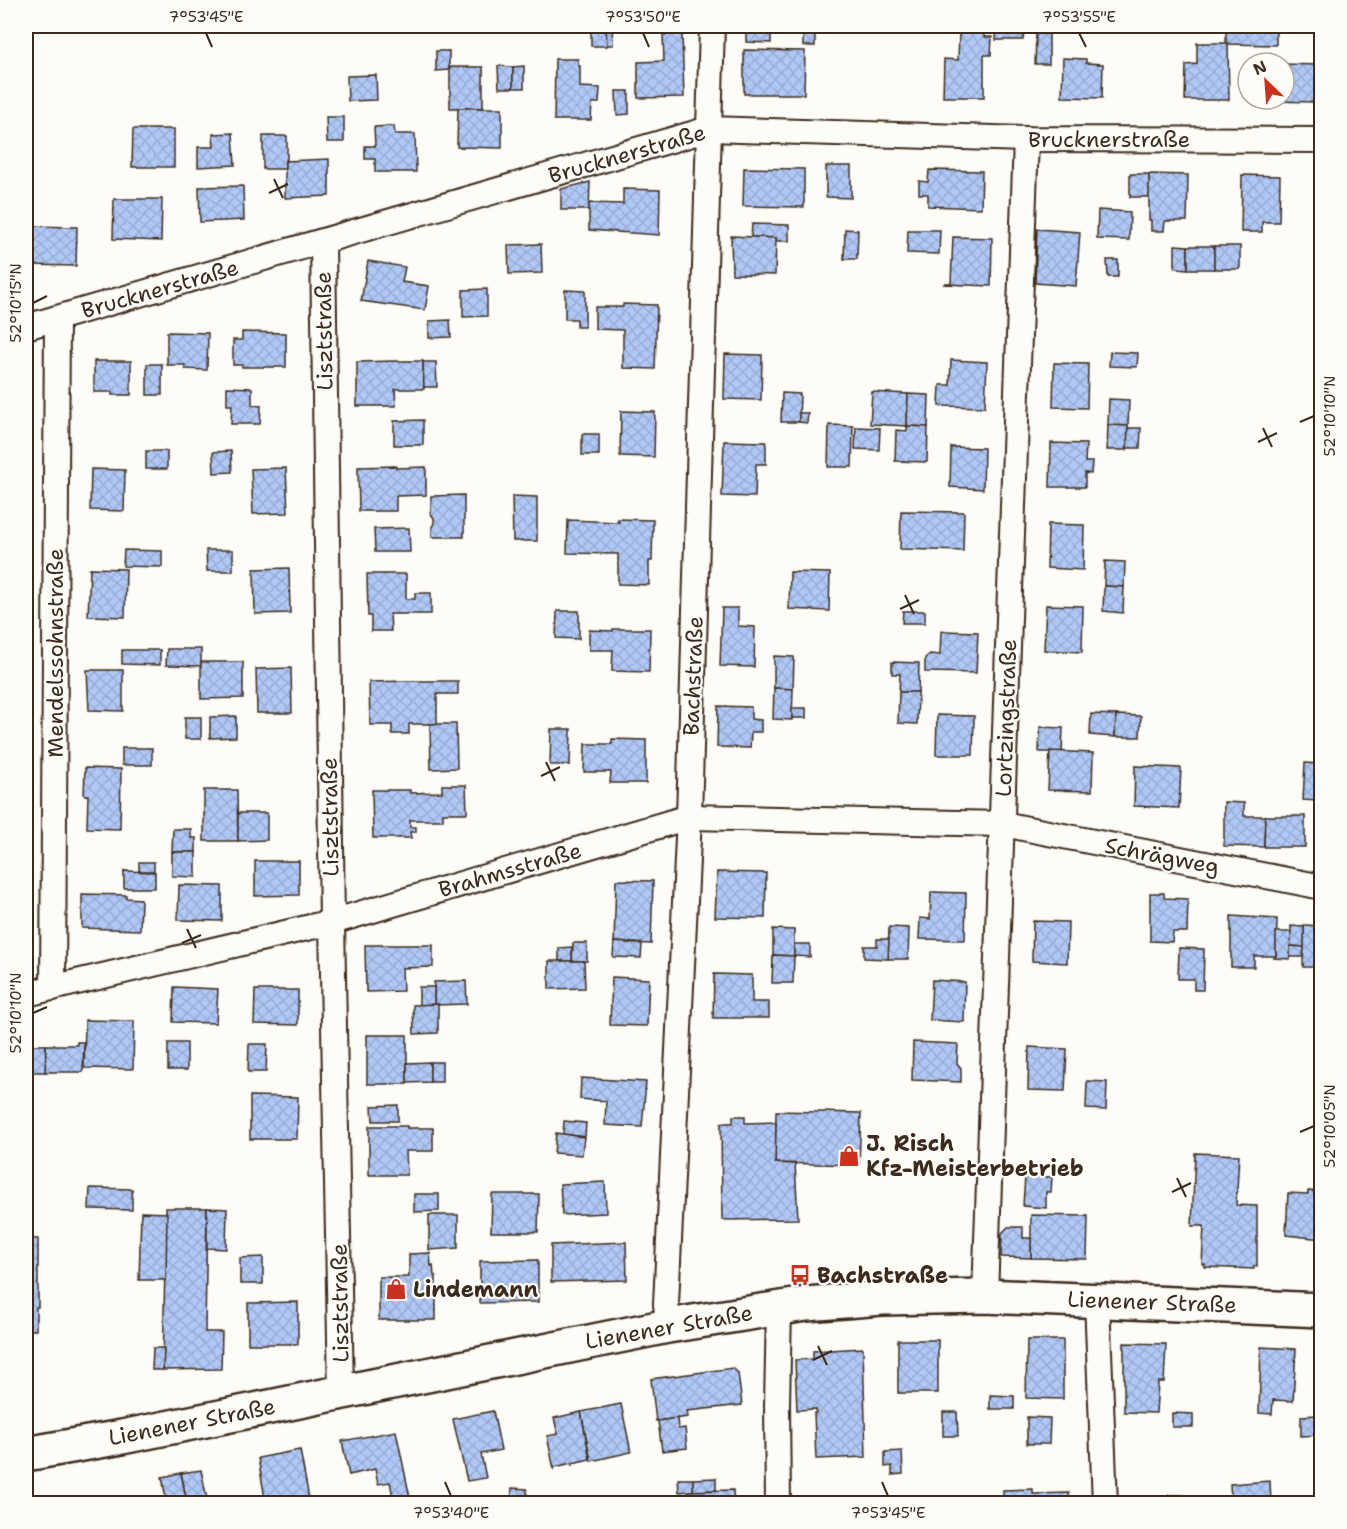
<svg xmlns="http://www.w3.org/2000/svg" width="1347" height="1529" viewBox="0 0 1347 1529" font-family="'Shantell Sans',sans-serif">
<defs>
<pattern id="building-cross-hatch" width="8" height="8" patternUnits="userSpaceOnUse" patternTransform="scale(1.5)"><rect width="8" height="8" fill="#b0c8f6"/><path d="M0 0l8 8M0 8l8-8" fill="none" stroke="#98acd2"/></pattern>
</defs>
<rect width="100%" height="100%" fill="#fdfcf7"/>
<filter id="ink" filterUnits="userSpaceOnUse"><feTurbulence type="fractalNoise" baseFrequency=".0167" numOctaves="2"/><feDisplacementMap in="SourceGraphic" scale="12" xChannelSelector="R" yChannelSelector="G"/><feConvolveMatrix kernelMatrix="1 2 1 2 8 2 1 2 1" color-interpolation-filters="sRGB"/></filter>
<g filter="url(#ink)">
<g fill="url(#building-cross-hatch)" stroke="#3b2a1e" stroke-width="1.5">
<polygon points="591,26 606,26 607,46 591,46"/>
<polygon points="606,26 612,26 613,45 607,45"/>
<polygon points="746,26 771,26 771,43 746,42"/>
<polygon points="997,26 1025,26 1023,40 996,40"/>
<polygon points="1226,26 1276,26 1276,45 1226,44"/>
<rect x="803" y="29" width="12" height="17"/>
<polygon points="959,32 984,33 984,37 992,37 991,55 984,55 984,97 943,97 944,59 958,60"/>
<polygon points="682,34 684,97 638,98 638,62 664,61 663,35"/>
<polygon points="1036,34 1049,34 1049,64 1035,64"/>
<polygon points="1197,43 1228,43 1229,100 1185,100 1186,65 1197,64"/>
<polygon points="744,50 805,51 804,94 744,94"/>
<polygon points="436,51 449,51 449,70 436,71"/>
<polygon points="1063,58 1086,59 1086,63 1103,64 1102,98 1062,97"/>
<polygon points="555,59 578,59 578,66 580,66 580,87 600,88 599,103 592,103 591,120 554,120"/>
<polygon points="1284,64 1316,65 1315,102 1270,101 1270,99 1284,99"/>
<polygon points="498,66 513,67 513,88 499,88"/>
<polygon points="524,66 524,88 513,88 513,67"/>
<rect x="450" y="67" width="33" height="41"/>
<polygon points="376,75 377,100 348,101 347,76"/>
<polygon points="616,91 629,91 629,114 617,115"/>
<polygon points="458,108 502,108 502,148 457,147"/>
<polygon points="326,117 344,117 344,142 327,142"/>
<polygon points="394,126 395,134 415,134 416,172 375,172 375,159 365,159 365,146 375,146 374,127"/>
<polygon points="133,129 174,129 174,167 132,167"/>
<polygon points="233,133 235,165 198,167 198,147 214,147 213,134"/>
<polygon points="263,136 287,136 287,160 285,161 285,169 263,169"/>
<polygon points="329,159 329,196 285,198 285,161"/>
<polygon points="826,166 851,166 851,198 826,197"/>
<polygon points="744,168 804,169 804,207 743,206"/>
<polygon points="929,170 982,171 981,208 928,206 928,194 919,194 919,181 928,182"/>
<polygon points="1130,174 1149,174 1150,197 1130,197"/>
<polygon points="1149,174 1188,175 1187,221 1165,221 1164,231 1151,231 1151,220 1149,220"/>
<polygon points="1242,175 1280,176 1279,222 1262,222 1262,232 1241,232"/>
<polygon points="1321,177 1322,243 1320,243"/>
<polygon points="590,182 589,210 561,210 561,189"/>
<polygon points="243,186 244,220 200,222 199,187"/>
<polygon points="623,189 660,190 659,235 589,230 589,203 623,204"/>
<polygon points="114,199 162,199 161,241 113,239"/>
<polygon points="1098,210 1130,212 1129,240 1097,239"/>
<polygon points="752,224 789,225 789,241 776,241 776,238 751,237"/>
<polygon points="26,226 77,227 76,266 26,265"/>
<polygon points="845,229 858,230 857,259 844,259"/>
<polygon points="1037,229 1080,232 1076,286 1035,283"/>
<polygon points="908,230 940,230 939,254 907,253"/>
<polygon points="731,236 776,238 775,275 732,274"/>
<polygon points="953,237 992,238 991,286 944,284 945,283 951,283"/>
<polygon points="541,244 542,273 509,274 508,245"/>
<polygon points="1175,245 1188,246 1188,269 1175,268"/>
<rect x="1188" y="246" width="26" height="23"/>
<rect x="1214" y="246" width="26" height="23"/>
<polygon points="1107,260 1118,260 1118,277 1108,277"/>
<polygon points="368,261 405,267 402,282 429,286 425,310 361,301"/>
<polygon points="487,289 487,316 463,317 463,290"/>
<polygon points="565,290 585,291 585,327 577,327 577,319 565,319"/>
<polygon points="623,304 657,305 655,369 623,368 623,330 595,329 595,307 623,307"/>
<polygon points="450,320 451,337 429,338 429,321"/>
<polygon points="167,332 208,333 207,370 185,369 185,365 167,365"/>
<polygon points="242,332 286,333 286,367 242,367 242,365 233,365 233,340 242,340"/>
<polygon points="1110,352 1138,353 1137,367 1109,366"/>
<polygon points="725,354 762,355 761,400 724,399"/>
<polygon points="951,360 987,362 985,407 939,406 940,385 950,385"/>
<polygon points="94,361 131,361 131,395 112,395 112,392 94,392"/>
<polygon points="395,361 423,361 424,389 395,389 396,406 357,406 357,362"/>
<polygon points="423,362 436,362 437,387 424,387"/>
<polygon points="1054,363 1088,364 1087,408 1053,407"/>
<rect x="147" y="364" width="15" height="31"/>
<polygon points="227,387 252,388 252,405 261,406 260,424 231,424 232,405 227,405"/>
<polygon points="872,392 908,394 907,426 870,424"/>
<polygon points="782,393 800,394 799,422 781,422"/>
<polygon points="908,394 929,395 928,427 907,426"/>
<polygon points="1109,399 1129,400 1128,426 1108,425"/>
<polygon points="621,411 655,412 654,457 620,456"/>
<polygon points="799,413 808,413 807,423 799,422"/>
<polygon points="423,420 423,445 394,445 394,421"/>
<polygon points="829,425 853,426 852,467 828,467"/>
<polygon points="1108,425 1128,426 1127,450 1107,450"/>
<polygon points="907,426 928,427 927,462 895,461 896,430 907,431"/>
<polygon points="856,427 880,428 879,450 855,449"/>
<polygon points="1128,428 1141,428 1140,448 1127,448"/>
<rect x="582" y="434" width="17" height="21"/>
<polygon points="724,441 766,442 766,464 756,464 755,497 722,496"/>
<polygon points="1051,443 1086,444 1085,462 1092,462 1091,474 1085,473 1085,487 1050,487"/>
<polygon points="951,447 984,448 983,489 950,487"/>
<rect x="146" y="451" width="21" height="18"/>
<polygon points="231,451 232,472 214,473 213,452"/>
<polygon points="396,466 396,468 426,467 426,495 396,496 396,511 359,511 358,467"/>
<polygon points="286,468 288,513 253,514 251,469"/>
<polygon points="91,469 125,470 124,511 90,510"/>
<polygon points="464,495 464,537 432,537 432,527 434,523 434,518 430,513 431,511 431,496"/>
<polygon points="512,496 537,497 537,541 513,541"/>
<polygon points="901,511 964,512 963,551 900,549"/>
<polygon points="618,519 653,520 652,561 649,561 649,585 618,584 618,554 567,553 568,520 619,522"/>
<polygon points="1048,524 1084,525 1083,570 1047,568"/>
<polygon points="409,528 410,552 375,552 374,529"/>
<polygon points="124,550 162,551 162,567 123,566"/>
<polygon points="206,550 233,550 233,571 207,571"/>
<polygon points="1105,561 1125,562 1124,587 1104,586"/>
<polygon points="90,568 126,569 125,617 88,616"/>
<polygon points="289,568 290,613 255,614 254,569"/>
<polygon points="790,572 830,573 829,611 789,609"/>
<polygon points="367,574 406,574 406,599 415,599 415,593 431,593 431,614 390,614 391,631 371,631 371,616 368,616"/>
<polygon points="1104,586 1124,587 1123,613 1103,611"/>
<polygon points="1046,605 1083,606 1082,652 1044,650"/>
<polygon points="722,608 738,608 738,626 755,627 754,667 720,666"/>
<polygon points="557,611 579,611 579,639 556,638"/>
<polygon points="903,611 925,611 925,623 902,623"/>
<polygon points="613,629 650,629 649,672 612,671 613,650 589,650 589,630 613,631"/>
<polygon points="941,631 978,632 976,673 925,672 925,658 930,654 940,655"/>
<polygon points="167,649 201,649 201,666 166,665"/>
<polygon points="122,650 160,650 160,665 122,664"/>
<polygon points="774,656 794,657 793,689 774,688"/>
<polygon points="201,662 243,662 243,698 201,699"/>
<polygon points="892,662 919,663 918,692 899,692 900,674 892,674"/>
<polygon points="291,668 292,713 257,713 256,669"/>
<polygon points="87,670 123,670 123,711 89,710"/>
<polygon points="408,681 458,681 458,694 437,694 437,724 409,724 409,734 392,734 392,725 370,725 369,682"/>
<polygon points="774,688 793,689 792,720 773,719"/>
<polygon points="899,692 918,692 917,724 898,723"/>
<polygon points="718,706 751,707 751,719 761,720 761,732 751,732 750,748 717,747"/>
<rect x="792" y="708" width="14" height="10"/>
<polygon points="1091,714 1116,715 1115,737 1090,735"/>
<polygon points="937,715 974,716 973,755 936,755"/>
<polygon points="1116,715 1141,716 1140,737 1115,737"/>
<polygon points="236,716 236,737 210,738 210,717"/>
<rect x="185" y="717" width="16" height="22"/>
<polygon points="430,724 456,724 457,768 431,769"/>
<polygon points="1040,727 1063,728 1062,752 1039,752"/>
<polygon points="551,729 571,729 570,765 550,765"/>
<polygon points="612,739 646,740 646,783 610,783 611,772 584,772 585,744 612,744"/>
<rect x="122" y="748" width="30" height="17"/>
<polygon points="1050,751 1093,753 1092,791 1048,790"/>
<polygon points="1305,763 1320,764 1318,801 1303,800"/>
<polygon points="1320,764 1322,764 1322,801 1318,801"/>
<polygon points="1135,766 1181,768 1179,808 1134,806"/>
<polygon points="85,768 121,769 120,829 87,828 88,795 84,795"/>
<polygon points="442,785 466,785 467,813 443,813 443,820 410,820 410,827 416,827 416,832 410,832 411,838 373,838 372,790 410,790 410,793 442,792"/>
<polygon points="204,790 237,790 238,841 204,841"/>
<polygon points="1224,802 1244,803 1244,816 1265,816 1264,847 1224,846"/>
<polygon points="238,813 267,813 267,840 238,841"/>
<polygon points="1265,816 1305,816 1305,847 1264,847"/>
<polygon points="173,829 191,829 191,838 196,838 196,852 172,852"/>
<polygon points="172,852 196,852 196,877 172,876"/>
<polygon points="255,861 299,861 299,895 255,896"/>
<rect x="139" y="862" width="15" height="9"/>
<polygon points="124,871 155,872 155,888 124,888"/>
<polygon points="717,872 766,873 765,918 715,917"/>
<polygon points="616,880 653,881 651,944 614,942"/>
<polygon points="179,885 222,886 222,921 178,920"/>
<polygon points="931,892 966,893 965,940 919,939 920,918 930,919"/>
<polygon points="1150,893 1164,893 1164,898 1188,899 1187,932 1173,932 1172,942 1150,941"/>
<polygon points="82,894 126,895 126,898 141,899 140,930 82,928"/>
<polygon points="1231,916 1277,919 1276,956 1254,956 1254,967 1231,967"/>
<polygon points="1033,921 1068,922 1067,963 1032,961"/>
<polygon points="1304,925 1322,926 1322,976 1315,976 1315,967 1303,967"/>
<polygon points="1291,926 1304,927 1304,947 1290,946"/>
<polygon points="889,927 909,928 908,959 888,959"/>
<polygon points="773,929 794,930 794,956 773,955"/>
<polygon points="1276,932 1291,932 1290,959 1274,958 1276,956"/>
<polygon points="877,939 889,939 888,959 864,958 864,946 877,946"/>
<polygon points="614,942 642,944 641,958 613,957"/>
<polygon points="573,943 587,943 587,961 572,961"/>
<polygon points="794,944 810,944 810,957 794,956"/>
<polygon points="365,945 433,945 433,967 402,968 403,991 366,992"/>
<polygon points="1290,946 1304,947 1303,957 1290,957"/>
<polygon points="572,947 572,961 559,961 559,948"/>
<polygon points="1179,948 1204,949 1203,990 1194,990 1194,979 1178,979"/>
<polygon points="773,955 794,956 793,983 772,983"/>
<polygon points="549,961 584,961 585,988 549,989"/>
<polygon points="714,974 752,975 752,1002 769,1002 769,1018 713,1018"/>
<polygon points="612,977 649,979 647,1026 610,1025"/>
<polygon points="932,980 965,982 964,1022 930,1020"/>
<polygon points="466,981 467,1004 434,1005 434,982"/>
<polygon points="174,987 218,989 216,1023 173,1022"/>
<rect x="419" y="987" width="15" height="18"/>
<polygon points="255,990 298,990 298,1025 254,1024"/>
<polygon points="438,1004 438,1033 414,1034 413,1005"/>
<polygon points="85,1020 134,1021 133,1069 84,1068"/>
<rect x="367" y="1035" width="40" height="49"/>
<polygon points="77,1042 84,1042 83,1072 45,1072 46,1045 77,1045"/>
<polygon points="913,1042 958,1044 957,1063 961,1068 961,1082 912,1080"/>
<rect x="168" y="1043" width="19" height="27"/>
<polygon points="249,1044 267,1044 266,1072 248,1072"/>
<polygon points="26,1045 46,1045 45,1072 26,1072"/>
<polygon points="1029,1047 1067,1049 1065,1091 1028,1090"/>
<polygon points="430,1062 430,1082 407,1083 407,1063"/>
<rect x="430" y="1062" width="12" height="20"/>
<polygon points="581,1078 646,1082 642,1127 605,1125 606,1101 580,1099"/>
<polygon points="1087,1081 1107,1082 1106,1110 1086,1109"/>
<polygon points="250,1096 298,1097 297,1139 250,1139"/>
<polygon points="398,1105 398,1121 373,1121 372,1106"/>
<polygon points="776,1111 861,1113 859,1165 775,1163"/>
<polygon points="733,1116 745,1116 745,1123 776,1122 775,1163 795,1164 798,1219 722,1220 721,1123 733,1123"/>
<polygon points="564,1121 586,1123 585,1137 563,1134"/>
<polygon points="369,1126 407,1126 407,1128 433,1128 433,1151 406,1151 407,1175 369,1175"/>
<polygon points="556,1133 584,1137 582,1155 554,1153"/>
<polygon points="1195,1153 1239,1155 1236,1205 1257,1206 1257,1266 1254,1266 1254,1269 1205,1267 1205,1264 1202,1264 1204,1226 1192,1226"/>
<polygon points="1025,1176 1052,1177 1051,1192 1046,1192 1046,1208 1023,1206"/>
<polygon points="605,1182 606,1213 562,1215 560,1184"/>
<polygon points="90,1188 132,1189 132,1210 89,1209"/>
<polygon points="1308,1191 1322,1192 1322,1239 1286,1235 1288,1193 1308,1194"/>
<polygon points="414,1194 439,1194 439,1211 414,1212"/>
<polygon points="492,1194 539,1194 538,1232 491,1232"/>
<polygon points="166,1208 207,1208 205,1332 222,1332 221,1369 163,1370"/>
<polygon points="207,1208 227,1209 226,1249 207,1248"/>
<polygon points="141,1212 167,1213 166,1280 139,1280"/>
<polygon points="429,1215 458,1215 458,1248 429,1250"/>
<polygon points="1031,1215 1088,1216 1087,1259 1031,1258"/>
<polygon points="1008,1227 1023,1227 1023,1238 1031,1238 1031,1258 1001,1257 1002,1233"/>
<polygon points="26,1239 38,1239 38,1307 36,1307 36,1330 26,1330"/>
<polygon points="626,1242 627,1280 551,1282 551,1245"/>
<polygon points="430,1253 431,1266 433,1265 434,1276 436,1276 436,1320 379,1320 379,1277 409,1277 409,1254"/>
<polygon points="263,1257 263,1284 240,1284 240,1258"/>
<polygon points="538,1260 538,1302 480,1303 480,1261"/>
<polygon points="298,1302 298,1344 248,1344 248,1303"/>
<rect x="898" y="1340" width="40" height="53"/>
<polygon points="1027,1340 1063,1340 1063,1399 1026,1398"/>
<polygon points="1124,1343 1166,1344 1164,1382 1158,1382 1156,1413 1124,1412"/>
<polygon points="1261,1347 1296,1349 1293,1401 1273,1400 1272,1414 1259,1413"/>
<polygon points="153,1348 164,1348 163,1370 152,1370"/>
<polygon points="863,1348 866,1457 816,1459 814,1413 816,1413 816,1409 797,1410 795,1360 813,1359 813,1351"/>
<polygon points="733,1368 738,1373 742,1405 687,1411 688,1417 656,1421 651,1379"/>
<polygon points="990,1395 1014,1396 1014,1409 990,1409"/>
<polygon points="621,1404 631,1452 591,1461 581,1412"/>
<polygon points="493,1411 501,1450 481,1454 486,1478 467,1481 453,1419"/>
<polygon points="581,1412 590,1459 573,1463 572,1466 572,1463 555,1467 554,1469 547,1436 558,1434 554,1418"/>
<polygon points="943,1412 957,1412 958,1436 943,1436"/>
<polygon points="1172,1413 1193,1414 1193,1427 1172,1427"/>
<polygon points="1318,1415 1319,1435 1301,1436 1301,1416"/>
<polygon points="1027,1417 1050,1418 1049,1444 1027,1444"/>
<polygon points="677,1418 678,1429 685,1428 687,1448 662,1451 658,1421"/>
<polygon points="396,1431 410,1498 394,1501 390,1482 378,1484 375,1469 349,1475 342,1441"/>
<polygon points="300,1450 310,1504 266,1504 258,1458"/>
<polygon points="902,1451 903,1474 892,1475 892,1466 885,1467 885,1452"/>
<polygon points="201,1470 208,1504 187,1504 181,1473"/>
<polygon points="181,1473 187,1504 167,1504 162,1477"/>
<polygon points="716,1478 716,1490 693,1491 693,1479"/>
<polygon points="678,1479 693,1479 693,1491 679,1492"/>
<polygon points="1270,1481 1271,1504 1169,1504 1169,1495 1184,1495 1185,1502 1231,1500 1230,1484"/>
<polygon points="512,1488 527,1489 527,1504 511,1504"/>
<polygon points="1033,1489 1033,1494 1069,1493 1070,1504 1003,1504 1003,1490"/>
<polygon points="733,1490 734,1504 690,1504 689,1491"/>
<polygon points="1169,1497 1169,1504 1123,1504 1123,1501 1127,1501 1127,1499"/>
<rect x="950" y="1498" width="35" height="6"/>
</g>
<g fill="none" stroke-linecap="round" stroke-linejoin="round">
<defs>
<g id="street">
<polyline points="323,242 332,922 341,1392"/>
<polyline points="26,327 709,129 1026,139 1322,140"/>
<polyline points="53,988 57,318"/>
<polyline points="26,994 332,922 689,817 1003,824 1322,887"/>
<polyline points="985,1296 1026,139"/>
<polyline points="1097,1300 1105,1504"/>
<polyline points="668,1326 666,1304 689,817 712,26"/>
<polyline points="778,1504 777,1405 779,1308"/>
</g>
<polyline id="secondary" points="26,1454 122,1437 668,1326 806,1304 882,1298 985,1296 1322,1310"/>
</defs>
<use href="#street" stroke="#3b2a1e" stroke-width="28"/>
<use href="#secondary" stroke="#3b2a1e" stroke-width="38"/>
<use href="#street" stroke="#fdfcf7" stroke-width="24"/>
<use href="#secondary" stroke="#fdfcf7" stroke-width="33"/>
</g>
</g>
<path fill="none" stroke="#3b2a1e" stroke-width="2" d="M 206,33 L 212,47M 643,33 L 649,47M 1079,33 L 1086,47M 274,179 L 283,198M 269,193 L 288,184M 33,303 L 47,296M 1300,422 L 1314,416M 1263,428 L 1272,447M 1258,442 L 1277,433M 905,595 L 914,614M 900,609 L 919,600M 546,762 L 555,781M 541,776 L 560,767M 187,929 L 196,948M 182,943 L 201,935M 33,1013 L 47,1007M 1300,1132 L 1314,1126M 1177,1178 L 1186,1197M 1172,1192 L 1191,1183M 818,1346 L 827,1365M 813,1360 L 832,1351M 445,1482 L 451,1496M 882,1482 L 888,1496"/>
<defs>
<symbol id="shop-bare" viewBox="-9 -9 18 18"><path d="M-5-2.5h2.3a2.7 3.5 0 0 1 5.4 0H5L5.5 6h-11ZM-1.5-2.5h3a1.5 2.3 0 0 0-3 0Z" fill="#c8321e" stroke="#fdfcf7" stroke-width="2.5" paint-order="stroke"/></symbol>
<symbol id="bus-bare" viewBox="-9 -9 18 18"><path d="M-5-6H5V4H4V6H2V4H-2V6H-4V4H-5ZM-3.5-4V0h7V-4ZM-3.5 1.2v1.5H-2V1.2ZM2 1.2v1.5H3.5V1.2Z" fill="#c8321e" stroke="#fdfcf7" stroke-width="2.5" paint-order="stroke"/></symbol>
</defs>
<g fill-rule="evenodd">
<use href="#shop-bare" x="834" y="1141" width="30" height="30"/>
<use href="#bus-bare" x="785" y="1260" width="30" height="30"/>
<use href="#shop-bare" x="381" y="1274" width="30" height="30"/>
</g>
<g text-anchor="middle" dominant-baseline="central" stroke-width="4.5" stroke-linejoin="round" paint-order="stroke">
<g font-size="22" fill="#3b2a1e" stroke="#fdfcf7">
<text x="1109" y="139">Brucknerstraße</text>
<text transform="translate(627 154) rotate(-16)">Brucknerstraße</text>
<text transform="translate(160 289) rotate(-16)">Brucknerstraße</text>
<text transform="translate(324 331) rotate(-91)">Lisztstraße</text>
<text transform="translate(55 653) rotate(-90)">Mendelssohnstraße</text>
<text transform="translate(693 676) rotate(-88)">Bachstraße</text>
<text transform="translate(1006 718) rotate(-88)">Lortzingstraße</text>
<text transform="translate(330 817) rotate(-91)">Lisztstraße</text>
<text transform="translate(1162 856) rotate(11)">Schrägweg</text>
<text transform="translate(510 870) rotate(-16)">Brahmsstraße</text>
<text transform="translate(1152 1302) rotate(2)">Lienener Straße</text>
<text transform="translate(340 1303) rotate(-91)">Lisztstraße</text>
<text transform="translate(669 1327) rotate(-10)">Lienener Straße</text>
<text transform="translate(192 1422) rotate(-11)">Lienener Straße</text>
</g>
<g font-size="22" font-weight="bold" fill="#3b2a1e" stroke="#fdfcf7" text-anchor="start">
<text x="866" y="1143">J. Risch<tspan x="866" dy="25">Kfz-Meisterbetrieb</tspan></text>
<text x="817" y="1275">Bachstraße</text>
<text x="413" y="1289">Lindemann</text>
</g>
</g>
<rect width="1347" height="1529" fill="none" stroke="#fdfcf7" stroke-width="66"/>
<g transform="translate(1266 81) rotate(335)"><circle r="28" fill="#fdfcf7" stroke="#afa8a0" stroke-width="1.5"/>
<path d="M0-4.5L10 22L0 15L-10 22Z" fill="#c8321e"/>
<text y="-9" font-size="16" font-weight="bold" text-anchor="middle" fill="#3b2a1e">N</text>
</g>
<rect x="33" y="33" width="1281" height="1463" fill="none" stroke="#3b2a1e" stroke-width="2"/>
<g font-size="15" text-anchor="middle" fill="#3b2a1e">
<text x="206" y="22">7°53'45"E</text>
<text x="643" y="22">7°53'50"E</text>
<text x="1079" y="22">7°53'55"E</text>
<text transform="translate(16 303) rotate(-90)" y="5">52°10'15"N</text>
<text transform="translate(1330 416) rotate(-90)" y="5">52°10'10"N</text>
<text transform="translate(16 1013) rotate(-90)" y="5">52°10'10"N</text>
<text transform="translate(1330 1126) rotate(-90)" y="5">52°10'05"N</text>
<text x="451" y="1518">7°53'40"E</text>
<text x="888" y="1518">7°53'45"E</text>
</g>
</svg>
